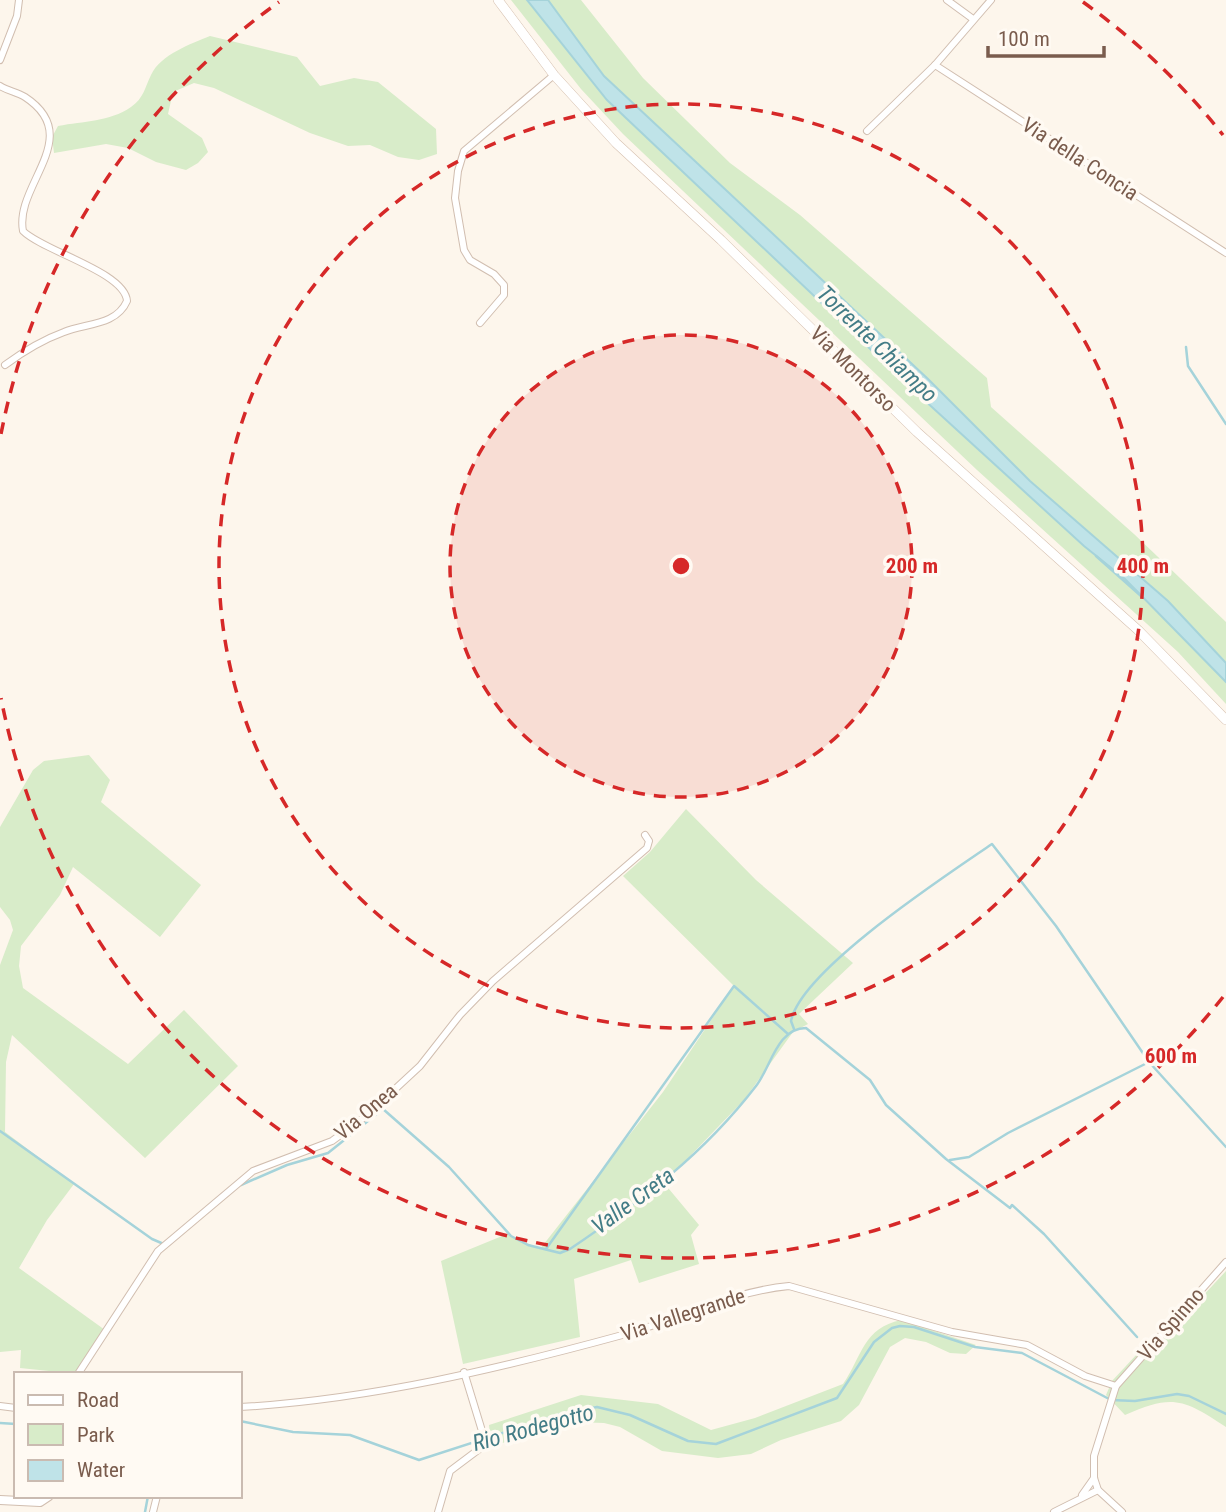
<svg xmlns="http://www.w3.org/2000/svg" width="1226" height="1512" viewBox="0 0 1226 1512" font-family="'Roboto Condensed',sans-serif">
<rect width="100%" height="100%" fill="#fdf6ec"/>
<g fill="#d8ecc9">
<polygon points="511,0 527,0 607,100 922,398 1084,546 1125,579 1226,682 1226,704 1178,652 977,470 623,134 581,89"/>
<polygon points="548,0 581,0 643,78 730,163 800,215 987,378 991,407 1134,534 1226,622 1226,663 1168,601 1030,481 927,378 604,76"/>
<path d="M 210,36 L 297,57 L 320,86 L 354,78 L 378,82 L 436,129 L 437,154 L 419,160 L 398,157 L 370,145 L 348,146 L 310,133 L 214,88 L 194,83 L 173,92 L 168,114 L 202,138 L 208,152 L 198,163 L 186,170 L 156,162 L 128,148 L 106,144 L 54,153 L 52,137 L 58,126 C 84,121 109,122 131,107 C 144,98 145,87 151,75 C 161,54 191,44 210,36 Z"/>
<polygon points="89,755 110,780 101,802 201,885 160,937 73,867 60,895 21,946 19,966 23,988 128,1064 184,1010 238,1066 145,1158 12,1035 6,1062 5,1132 74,1184 47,1220 19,1268 105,1330 78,1374 20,1368 21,1350 0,1352 0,965 13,930 10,920 0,907 0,827 33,770 44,761"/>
<polygon points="686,809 756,880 853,963 799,1014 808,1024 793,1032 744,1100 664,1183 699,1225 691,1235 699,1264 639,1283 631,1260 574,1279 580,1337 463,1364 441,1261 507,1234 540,1249 663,1092 734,986 623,876 650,852"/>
<path d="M 1226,1271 L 1226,1427 C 1183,1399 1173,1394 1125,1415 L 1106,1395 L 1112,1381 L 1138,1353 L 1162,1340 Z"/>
<path d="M 902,1320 L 976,1345 L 966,1354 L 950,1353 L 926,1342 L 905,1338 L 890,1347 L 859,1405 L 841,1421 L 781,1440 L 751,1454 L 718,1458 L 662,1451 L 620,1427 L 604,1423 L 573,1422 L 550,1434 L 491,1445 L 489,1425 L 581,1395 L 658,1404 L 711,1430 L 755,1418 L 843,1384 C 862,1357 863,1327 902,1320 Z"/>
</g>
<polygon fill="#bfe3e8" stroke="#a5d3da" stroke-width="2" points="527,0 548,0 604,76 927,378 1030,481 1168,601 1226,663 1226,682 1125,579 1084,546 922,398 607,100"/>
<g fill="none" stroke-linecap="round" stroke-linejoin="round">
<g stroke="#a5d3da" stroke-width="2.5">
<polyline points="1186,347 1188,366 1226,424"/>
<polyline points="1096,556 1141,596"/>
<path d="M 794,1029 L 791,1021 C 801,970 947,875 992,844 L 1056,926 L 1149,1062 L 1226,1147"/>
<polyline points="0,1131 152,1239 166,1245"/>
<polyline points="950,1160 969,1157 1008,1133 1149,1062"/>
<path d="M 241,1185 L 287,1165 L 328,1153 L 383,1109 L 449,1167 L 511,1236 L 528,1245 L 560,1253 L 570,1249 C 641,1201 703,1155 756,1086 C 771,1067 777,1028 806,1028 L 870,1080 L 886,1105 L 946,1159 L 1010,1208 L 1012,1205 L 1044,1234 L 1137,1337"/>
<polyline points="546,1249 734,986 788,1034"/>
<polyline points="240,1421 293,1432 350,1435 419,1460 561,1414 597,1407 630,1415 688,1441 716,1444 837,1398 874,1342 892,1328 900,1326 914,1327 975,1347 1022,1353 1111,1400 1135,1401 1177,1394 1189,1396 1226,1414"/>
<polyline points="0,1423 16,1424"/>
<polyline points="145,1512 148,1496"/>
</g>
<defs>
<g id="minor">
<polyline points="947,0 973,19"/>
<polyline points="0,60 17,16 19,0"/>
<polyline points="935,65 1226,253"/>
<path d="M 0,86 C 8,91 17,92 25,97 C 86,137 14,185 23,231 C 43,251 125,272 127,301 C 116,326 85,323 64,332 C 42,340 24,351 5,365"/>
<polyline points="867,131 935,65 991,0"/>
<polyline points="480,323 504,295 504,285 494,274 470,260 464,250 455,198 458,171 464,151 554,75"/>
<polyline points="78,1374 158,1251 253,1171 332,1141 366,1116 420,1066 460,1015 493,981 647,848 649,841 645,835"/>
<polyline points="0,1406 16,1408"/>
<path d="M 240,1407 C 368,1400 502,1368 626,1334 C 679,1319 733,1291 789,1286 L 952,1332 L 1027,1345 L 1085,1376 L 1116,1386"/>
<polyline points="1082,1495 1094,1478"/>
<polyline points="153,1512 157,1496"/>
<polyline points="438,1512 450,1471 486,1444 464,1372"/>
<polyline points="1054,1512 1098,1490"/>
<polyline points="1122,1512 1098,1490 1094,1478 1094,1456 1116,1386 1226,1262"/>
</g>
<polyline id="tertiary" points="0,1500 40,1502 49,1496"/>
<polyline id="secondary" points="498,0 554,75 616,143 721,240 917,432 1138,630 1226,720"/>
</defs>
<use href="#minor" stroke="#d1beb0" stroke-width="8"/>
<use href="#tertiary" stroke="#d1beb0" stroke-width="10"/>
<use href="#secondary" stroke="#d6c0b0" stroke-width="10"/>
<use href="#minor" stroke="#fff" stroke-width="6"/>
<use href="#tertiary" stroke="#fff" stroke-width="8"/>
<use href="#secondary" stroke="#fff" stroke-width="9"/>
</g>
<circle cx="681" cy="566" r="231" fill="#d62828" fill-opacity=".12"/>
<g fill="none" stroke="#d62828" stroke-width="3.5" stroke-dasharray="12 9">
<circle cx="681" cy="566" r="231"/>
<circle cx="681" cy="566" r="462"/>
<path d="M1223 997A693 693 0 0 1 1 698M1 434A693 693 0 0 1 279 2M1083 2A693 693 0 0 1 1223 135"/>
</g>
<g text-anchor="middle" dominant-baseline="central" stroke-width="7" stroke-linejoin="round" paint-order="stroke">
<g font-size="21" fill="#7a5c4d" stroke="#fffaf3">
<text transform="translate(1080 159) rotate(33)">Via della Concia</text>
<text transform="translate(853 369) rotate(45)">Via Montorso</text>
<text transform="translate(366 1112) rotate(-40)">Via Onea</text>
<text transform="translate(683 1315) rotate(-18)">Via Vallegrande</text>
<text transform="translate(1171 1324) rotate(-49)">Via Spinno</text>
</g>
<g font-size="23" font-style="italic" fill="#437c86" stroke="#fffaf3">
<text transform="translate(877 344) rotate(44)">Torrente Chiampo</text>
<text transform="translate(633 1201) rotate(-36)">Valle Creta</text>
<text transform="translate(533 1428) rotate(-15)">Rio Rodegotto</text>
</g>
</g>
<circle cx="681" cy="566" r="10" fill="#d62828" stroke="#fffaf3" stroke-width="3.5"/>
<g font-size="21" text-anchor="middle" font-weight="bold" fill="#d62828" stroke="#fffaf3" stroke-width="7" stroke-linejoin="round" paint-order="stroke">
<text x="912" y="573">200 m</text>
<text x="1143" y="573">400 m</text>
<text x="1171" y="1063">600 m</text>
</g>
<rect x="14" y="1372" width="228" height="126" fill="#fffaf3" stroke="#cabbb1" stroke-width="2"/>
<rect x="28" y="1395" width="35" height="10" fill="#ffffff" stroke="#cabbb1" stroke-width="2"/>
<text x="77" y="1407" font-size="21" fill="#7a5c4d">Road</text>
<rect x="28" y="1424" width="35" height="21" fill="#d8ecc9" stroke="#cabbb1" stroke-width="2"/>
<text x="77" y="1442" font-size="21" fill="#7a5c4d">Park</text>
<rect x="28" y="1460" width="35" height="21" fill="#bfe3e8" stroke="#cabbb1" stroke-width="2"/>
<text x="77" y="1477" font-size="21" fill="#7a5c4d">Water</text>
<path d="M988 46v10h116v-10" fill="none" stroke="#7a5c4d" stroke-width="3.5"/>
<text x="998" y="46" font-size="21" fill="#7a5c4d" stroke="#fffaf3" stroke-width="5" paint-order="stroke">100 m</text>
</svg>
